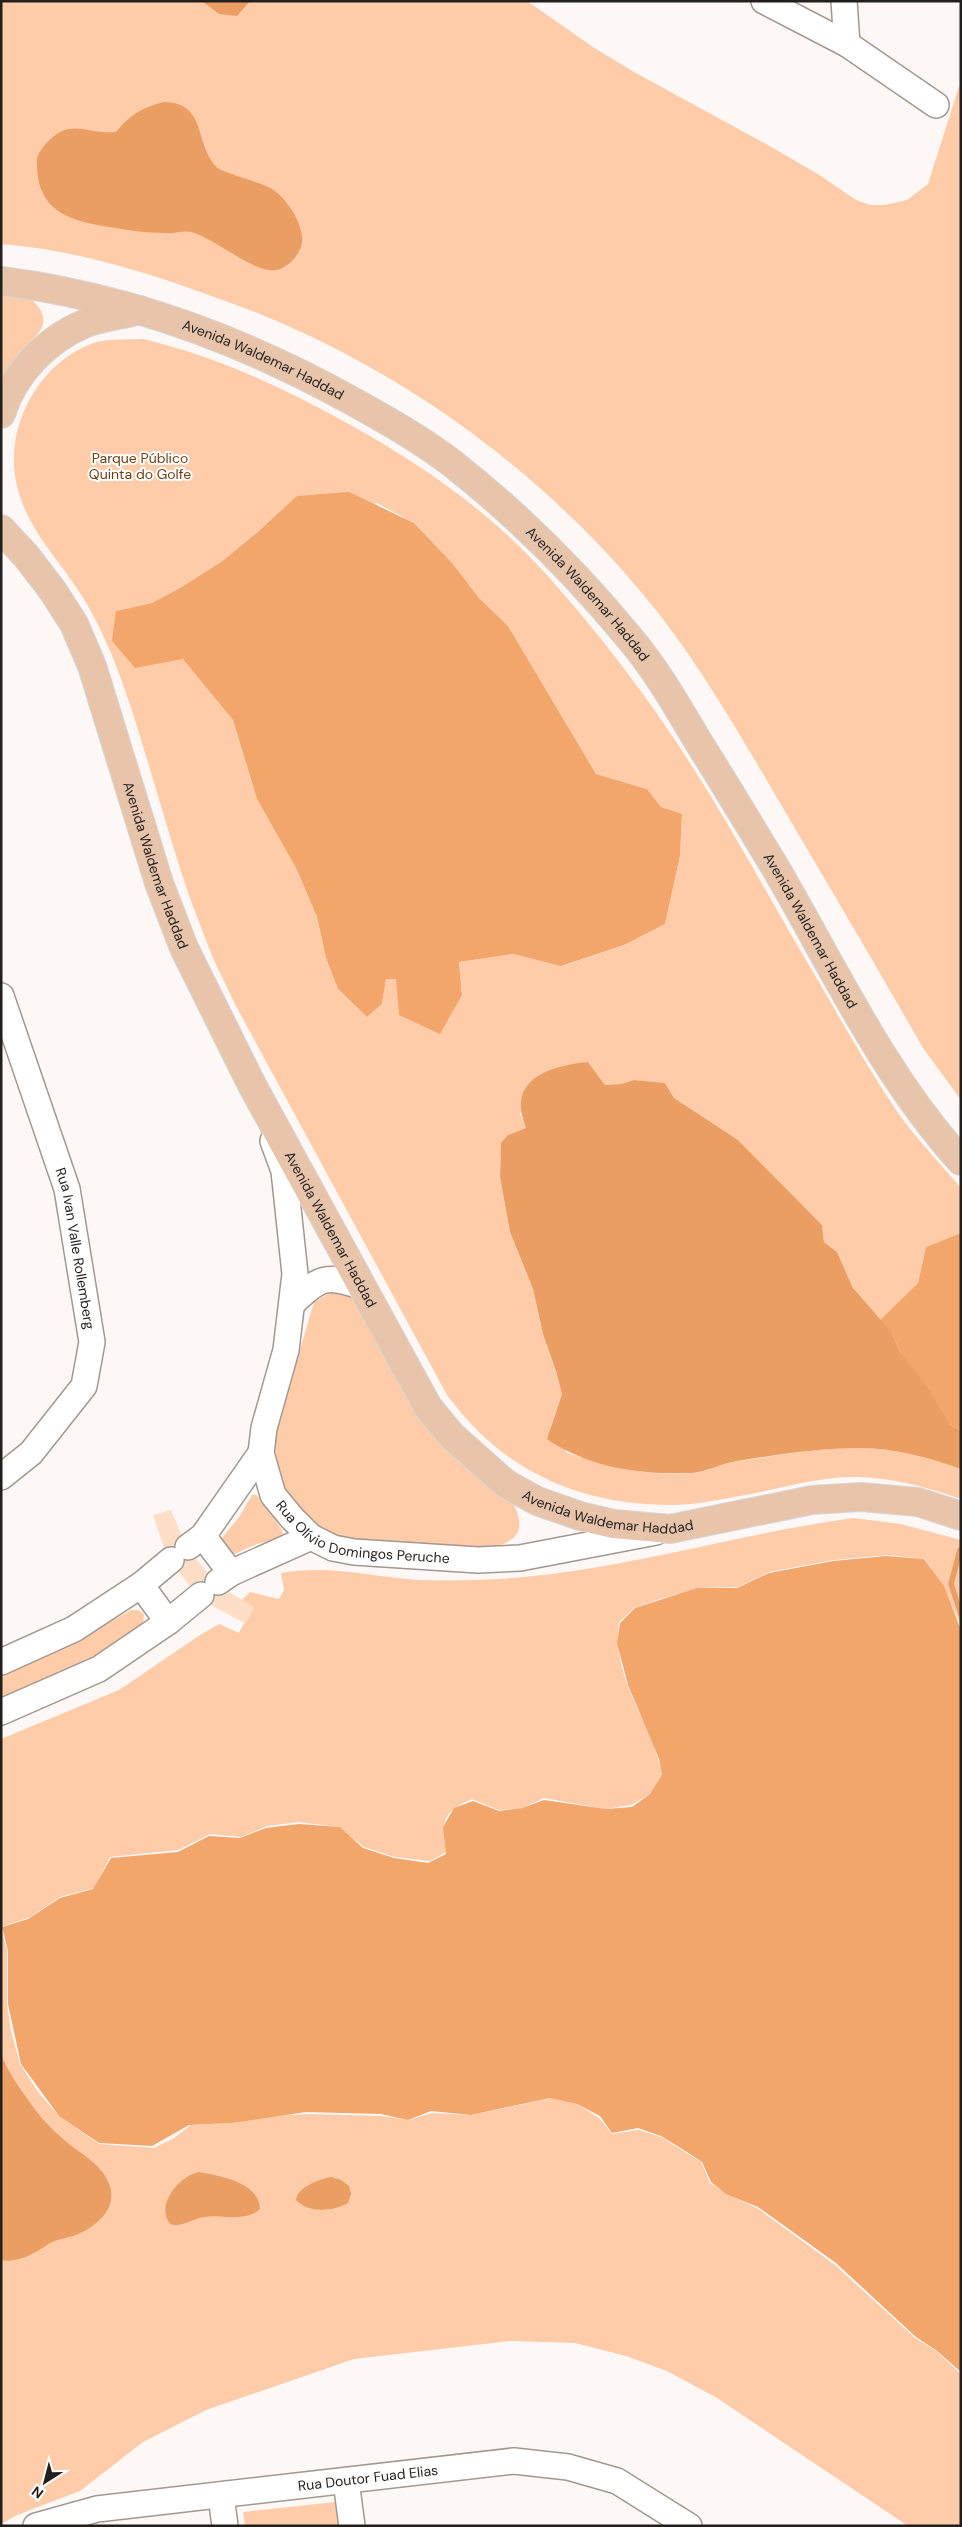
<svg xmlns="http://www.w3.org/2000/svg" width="962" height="2527" viewBox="0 0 962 2527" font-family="'DM Sans',sans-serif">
<rect width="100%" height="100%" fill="#fdf8f5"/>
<g fill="#fecca8" fill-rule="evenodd">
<path d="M 1,1 L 527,1 L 593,47 L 634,72 L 766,144 L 818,174 L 856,200 L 870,205 L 885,205 L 907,200 L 928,184 L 961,80 L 961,1100 L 923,1048 C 875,964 826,881 777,798 C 736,728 695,656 642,593 C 533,463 391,362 231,303 C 158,276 80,250 1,244 Z"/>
<path d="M 1,293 L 31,299 C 58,324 35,335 18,356 C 12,364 7,373 1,382 Z"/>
<path d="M 143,339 C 215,356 280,386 345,422 C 418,462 488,510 544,572 C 584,616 621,663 655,711 C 712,791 760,882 810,967 C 839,1016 866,1066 898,1113 C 917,1140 940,1163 961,1188 L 961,1233 L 926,1247 L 918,1283 L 879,1321 L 853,1288 L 837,1252 L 824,1242 L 822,1225 L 738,1140 L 674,1098 L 665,1083 L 634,1080 L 621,1084 L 605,1085 L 588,1062 L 541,1074 L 520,1114 L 526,1128 L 508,1135 L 500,1158 L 500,1177 L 510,1232 L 533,1289 L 543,1334 L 556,1371 L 562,1394 L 551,1426 L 567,1453 C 607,1466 649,1477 693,1473 C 706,1472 720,1464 733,1462 C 775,1456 819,1447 861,1448 C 894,1448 930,1458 961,1469 L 961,1499 C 927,1487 894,1478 858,1477 C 819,1476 783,1488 746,1495 C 722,1499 696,1505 671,1505 C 578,1505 503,1471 447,1395 L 236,1006 C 226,984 214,963 206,940 C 186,891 171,840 156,789 C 137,727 120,662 88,606 C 61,558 16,523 14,463 C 12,414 45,361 91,344 C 106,338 127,340 143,339 ZM 377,503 L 414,523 L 453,564 L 479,598 L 508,626 L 596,774 L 647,789 L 661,807 L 682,815 L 680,856 L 665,924 L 624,945 L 562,966 L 513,954 L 459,962 L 462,995 L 396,979 L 386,979 L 382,1004 L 367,1017 L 338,989 L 326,958 L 317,917 L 297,870 L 257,799 L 233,720 L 183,658 L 116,611 L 152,603 L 180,588 L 221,562 L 259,531 Z"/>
<path d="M 341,1292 L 352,1298 L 361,1308 L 514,1505 C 520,1517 524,1533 509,1541 C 490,1553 452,1547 431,1545 C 397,1543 339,1547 313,1524 C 307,1519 301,1511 296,1504 C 276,1482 273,1456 277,1427 L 314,1302 L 330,1293 Z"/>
<path d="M 252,1495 L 256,1495 C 262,1499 282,1527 283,1534 L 277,1539 L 257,1544 L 232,1555 L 220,1544 L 221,1539 L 239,1517 Z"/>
<path d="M 853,1518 L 901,1524 L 961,1540 L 961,1626 L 943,1586 L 925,1559 L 888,1555 L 833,1560 L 769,1572 L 738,1587 L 699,1588 L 660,1599 L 634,1608 L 619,1622 C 611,1678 650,1720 662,1773 L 650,1794 L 631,1805 L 605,1809 L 544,1798 L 522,1808 L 499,1810 L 472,1799 C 441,1812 442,1821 446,1852 L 430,1861 L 395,1857 L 364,1847 L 339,1827 L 298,1822 L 267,1826 L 241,1837 L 210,1834 L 178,1850 L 110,1857 L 94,1888 L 60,1897 L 30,1917 L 1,1927 L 1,1739 L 119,1690 L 200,1635 L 219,1624 L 239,1633 L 250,1611 L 238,1604 L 250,1592 L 279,1599 L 284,1590 L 281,1573 C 327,1564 373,1577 420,1580 C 454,1581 491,1580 525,1577 C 636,1566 743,1533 853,1518 Z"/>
<polygon points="131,1610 138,1610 144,1614 143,1626 74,1669 1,1702 1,1677 80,1639"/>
<polygon points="1,1928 7,1950 7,2004 11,2031 20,2064 38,2092 59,2116 99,2144 154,2148 174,2138 191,2125 233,2123 271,2116 309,2114 381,2116 409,2120 432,2113 472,2115 552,2098 577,2104 599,2118 612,2134 639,2130 661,2137 701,2162 710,2183 727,2194 757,2208 835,2265 915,2338 936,2351 961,2374 961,2526 908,2526 717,2398 667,2371 626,2356 575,2343 511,2341 354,2359 206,2410 143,2442 80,2491 17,2515 1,2524"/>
<polygon points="336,2502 338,2526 245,2526 243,2512"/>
</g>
<g fill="#f2a66b">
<polygon points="349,492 414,523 453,564 479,598 508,626 596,774 647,789 661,807 682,814 680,856 665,924 624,945 561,966 513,954 459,962 462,995 440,1034 399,1015 396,979 386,979 382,1004 367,1017 338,989 326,958 317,917 297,870 257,799 233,720 183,659 135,668 112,641 116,611 152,603 180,588 221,562 259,531 297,496"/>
<polygon points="961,1233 961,1430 950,1425 900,1352 892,1333 879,1321 918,1283 926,1247"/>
<polygon points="886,1556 924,1559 944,1586 961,1630 961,2372 937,2351 916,2337 836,2263 758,2207 726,2194 711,2182 702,2162 687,2152 661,2136 638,2128 612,2133 600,2116 577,2104 550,2098 471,2115 431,2111 408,2120 381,2114 306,2112 232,2123 189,2125 152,2146 99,2143 59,2116 21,2064 8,2004 8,1951 2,1927 28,1919 60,1898 93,1889 111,1858 178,1852 209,1836 240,1838 266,1828 299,1824 340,1827 363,1848 394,1858 428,1863 446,1854 443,1827 454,1808 473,1801 499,1811 522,1808 544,1800 606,1809 632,1807 650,1794 662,1774 659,1759 628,1685 617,1643 620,1623 635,1608 697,1588 737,1588 769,1573 833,1561"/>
</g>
<g fill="#ea9e63">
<polygon points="202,1 250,1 237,16 219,14"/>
<path d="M 164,102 C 209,103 193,147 219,169 C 233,176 265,183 275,191 C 289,202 307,229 301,247 C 297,257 288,267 277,270 C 256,275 215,238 191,232 C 183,230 174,234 165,233 C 146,233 128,230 109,227 C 71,221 38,212 37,166 C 36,157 38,154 44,146 C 69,115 86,135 116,132 C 130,115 143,107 164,102 Z"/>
<path d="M 588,1062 L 605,1085 L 621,1084 L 634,1080 L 665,1083 L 674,1098 L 738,1140 L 822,1225 L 824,1242 L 837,1252 L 853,1288 L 892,1333 L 900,1352 L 926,1385 L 950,1425 L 961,1430 L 961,1469 C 930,1458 894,1448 861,1448 C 818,1448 774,1455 732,1462 C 719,1465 705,1472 692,1473 C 641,1475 589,1468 547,1439 L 562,1394 L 556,1371 L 543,1334 L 533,1289 L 510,1232 L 500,1177 L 501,1143 L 508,1135 L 526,1128 C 506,1080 548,1066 588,1062 Z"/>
<path d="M 1,2053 C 5,2066 12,2076 19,2087 C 37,2113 44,2123 69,2144 C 83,2155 103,2166 109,2184 C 119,2208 96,2227 76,2235 C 68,2238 57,2239 50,2243 C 37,2252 18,2264 1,2260 Z"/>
<path d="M 199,2172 C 218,2176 259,2181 260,2209 C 245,2223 222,2214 203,2217 C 193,2219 180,2228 170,2224 C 155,2205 179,2176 199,2172 Z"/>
<path d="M 331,2177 L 341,2180 L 349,2186 L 351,2194 L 348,2203 C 334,2211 309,2214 296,2200 C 297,2187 320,2179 331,2177 Z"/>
</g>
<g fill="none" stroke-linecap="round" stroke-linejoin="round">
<polyline stroke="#ea9e63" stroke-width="5.5" points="960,1550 951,1584 961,1614"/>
</g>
<g fill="#fedec7">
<polygon points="171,1510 181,1534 175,1541 174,1546 164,1548 153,1515"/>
<polygon points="196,1559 208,1573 204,1581 198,1581 190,1586 179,1572 185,1561"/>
<polygon points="229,1592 254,1607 246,1624 211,1605 215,1596 220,1596"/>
</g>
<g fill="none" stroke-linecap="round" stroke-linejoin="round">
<defs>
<g id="minor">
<polyline points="764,1 847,44 936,105"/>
<polyline points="844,1 847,44"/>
<path id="s1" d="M 1,996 L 67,1189 L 92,1342 L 84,1386 L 31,1453 L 1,1477"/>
<path id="s2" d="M 273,1141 L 284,1171 L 295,1274 L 286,1350 L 264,1428 L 261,1453 L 273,1495 L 292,1518 L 311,1537 L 333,1548 L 354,1552 L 478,1560 L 520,1558 L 656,1532"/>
<path d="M 293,1303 C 319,1277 327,1274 362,1287"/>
<polyline points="203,1536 231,1573"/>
<polyline points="188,1547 203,1536 261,1453"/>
<polyline points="218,1582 231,1573 311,1537"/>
<polyline points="141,1585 168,1622"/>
<polyline points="1,1662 74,1629 141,1585 171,1560"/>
<polyline points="1,1712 99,1669 168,1622 201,1595"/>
<polyline points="346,2481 352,2526"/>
<polyline points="221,2496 225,2526"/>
<path id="s3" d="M 36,2526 L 97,2509 L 514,2461 L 568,2467 L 617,2481 L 689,2526"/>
</g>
<g id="major">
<path id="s4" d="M 1,281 C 128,297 243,340 354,402 C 388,421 422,440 453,464 C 519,516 579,576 632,641 C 657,671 677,706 696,738 C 723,781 749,824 775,867 C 833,966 883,1075 961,1161"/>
<path d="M 1,414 C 13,374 46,340 84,324 C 101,317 122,315 140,310"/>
<path id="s5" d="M 1,529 L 27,557 L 53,591 L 74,624 L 92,666 L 159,883 L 184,948 L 252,1085 L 376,1312 L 428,1407 L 451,1435 L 505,1483 L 537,1501 L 580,1516 L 614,1524 L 670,1529 L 812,1500 L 861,1497 L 918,1502 L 961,1516"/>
</g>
</defs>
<use href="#minor" stroke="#a39890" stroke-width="28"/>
<use href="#major" stroke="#d7d7d6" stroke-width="30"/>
<use href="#minor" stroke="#fff" stroke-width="25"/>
<use href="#major" stroke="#e7c4aa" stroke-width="28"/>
</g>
<g text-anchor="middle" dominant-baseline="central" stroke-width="4" stroke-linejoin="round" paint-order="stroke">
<g font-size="14" fill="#231f1c" stroke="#fff">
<text stroke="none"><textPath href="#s4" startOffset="275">Avenida Waldemar Haddad</textPath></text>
<text stroke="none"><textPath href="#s4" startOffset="680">Avenida Waldemar Haddad</textPath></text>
<text stroke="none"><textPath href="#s5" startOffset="375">Avenida Waldemar Haddad</textPath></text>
<text stroke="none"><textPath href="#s4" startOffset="1085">Avenida Waldemar Haddad</textPath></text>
<text stroke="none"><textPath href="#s5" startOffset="780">Avenida Waldemar Haddad</textPath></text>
<text stroke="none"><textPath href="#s1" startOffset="264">Rua Ivan Valle Rollemberg</textPath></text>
<text stroke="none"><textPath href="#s5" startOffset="1200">Avenida Waldemar Haddad</textPath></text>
<text stroke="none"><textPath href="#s2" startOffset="466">Rua Olívio Domingos Peruche</textPath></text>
<text stroke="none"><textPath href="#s3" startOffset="336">Rua Doutor Fuad Elias</textPath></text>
</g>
<g font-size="14" fill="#6f3e12" stroke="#fff">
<text x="140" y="458">Parque Público<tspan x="140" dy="16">Quinta do Golfe</tspan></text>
</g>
</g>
<rect width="962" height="2527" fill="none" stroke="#231f1c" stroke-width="5"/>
<g transform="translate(45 2482) rotate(216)" stroke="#ffffff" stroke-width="4" paint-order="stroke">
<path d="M0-4L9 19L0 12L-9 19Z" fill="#231f1c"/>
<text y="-8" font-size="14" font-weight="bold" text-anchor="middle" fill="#231f1c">N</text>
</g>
</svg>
